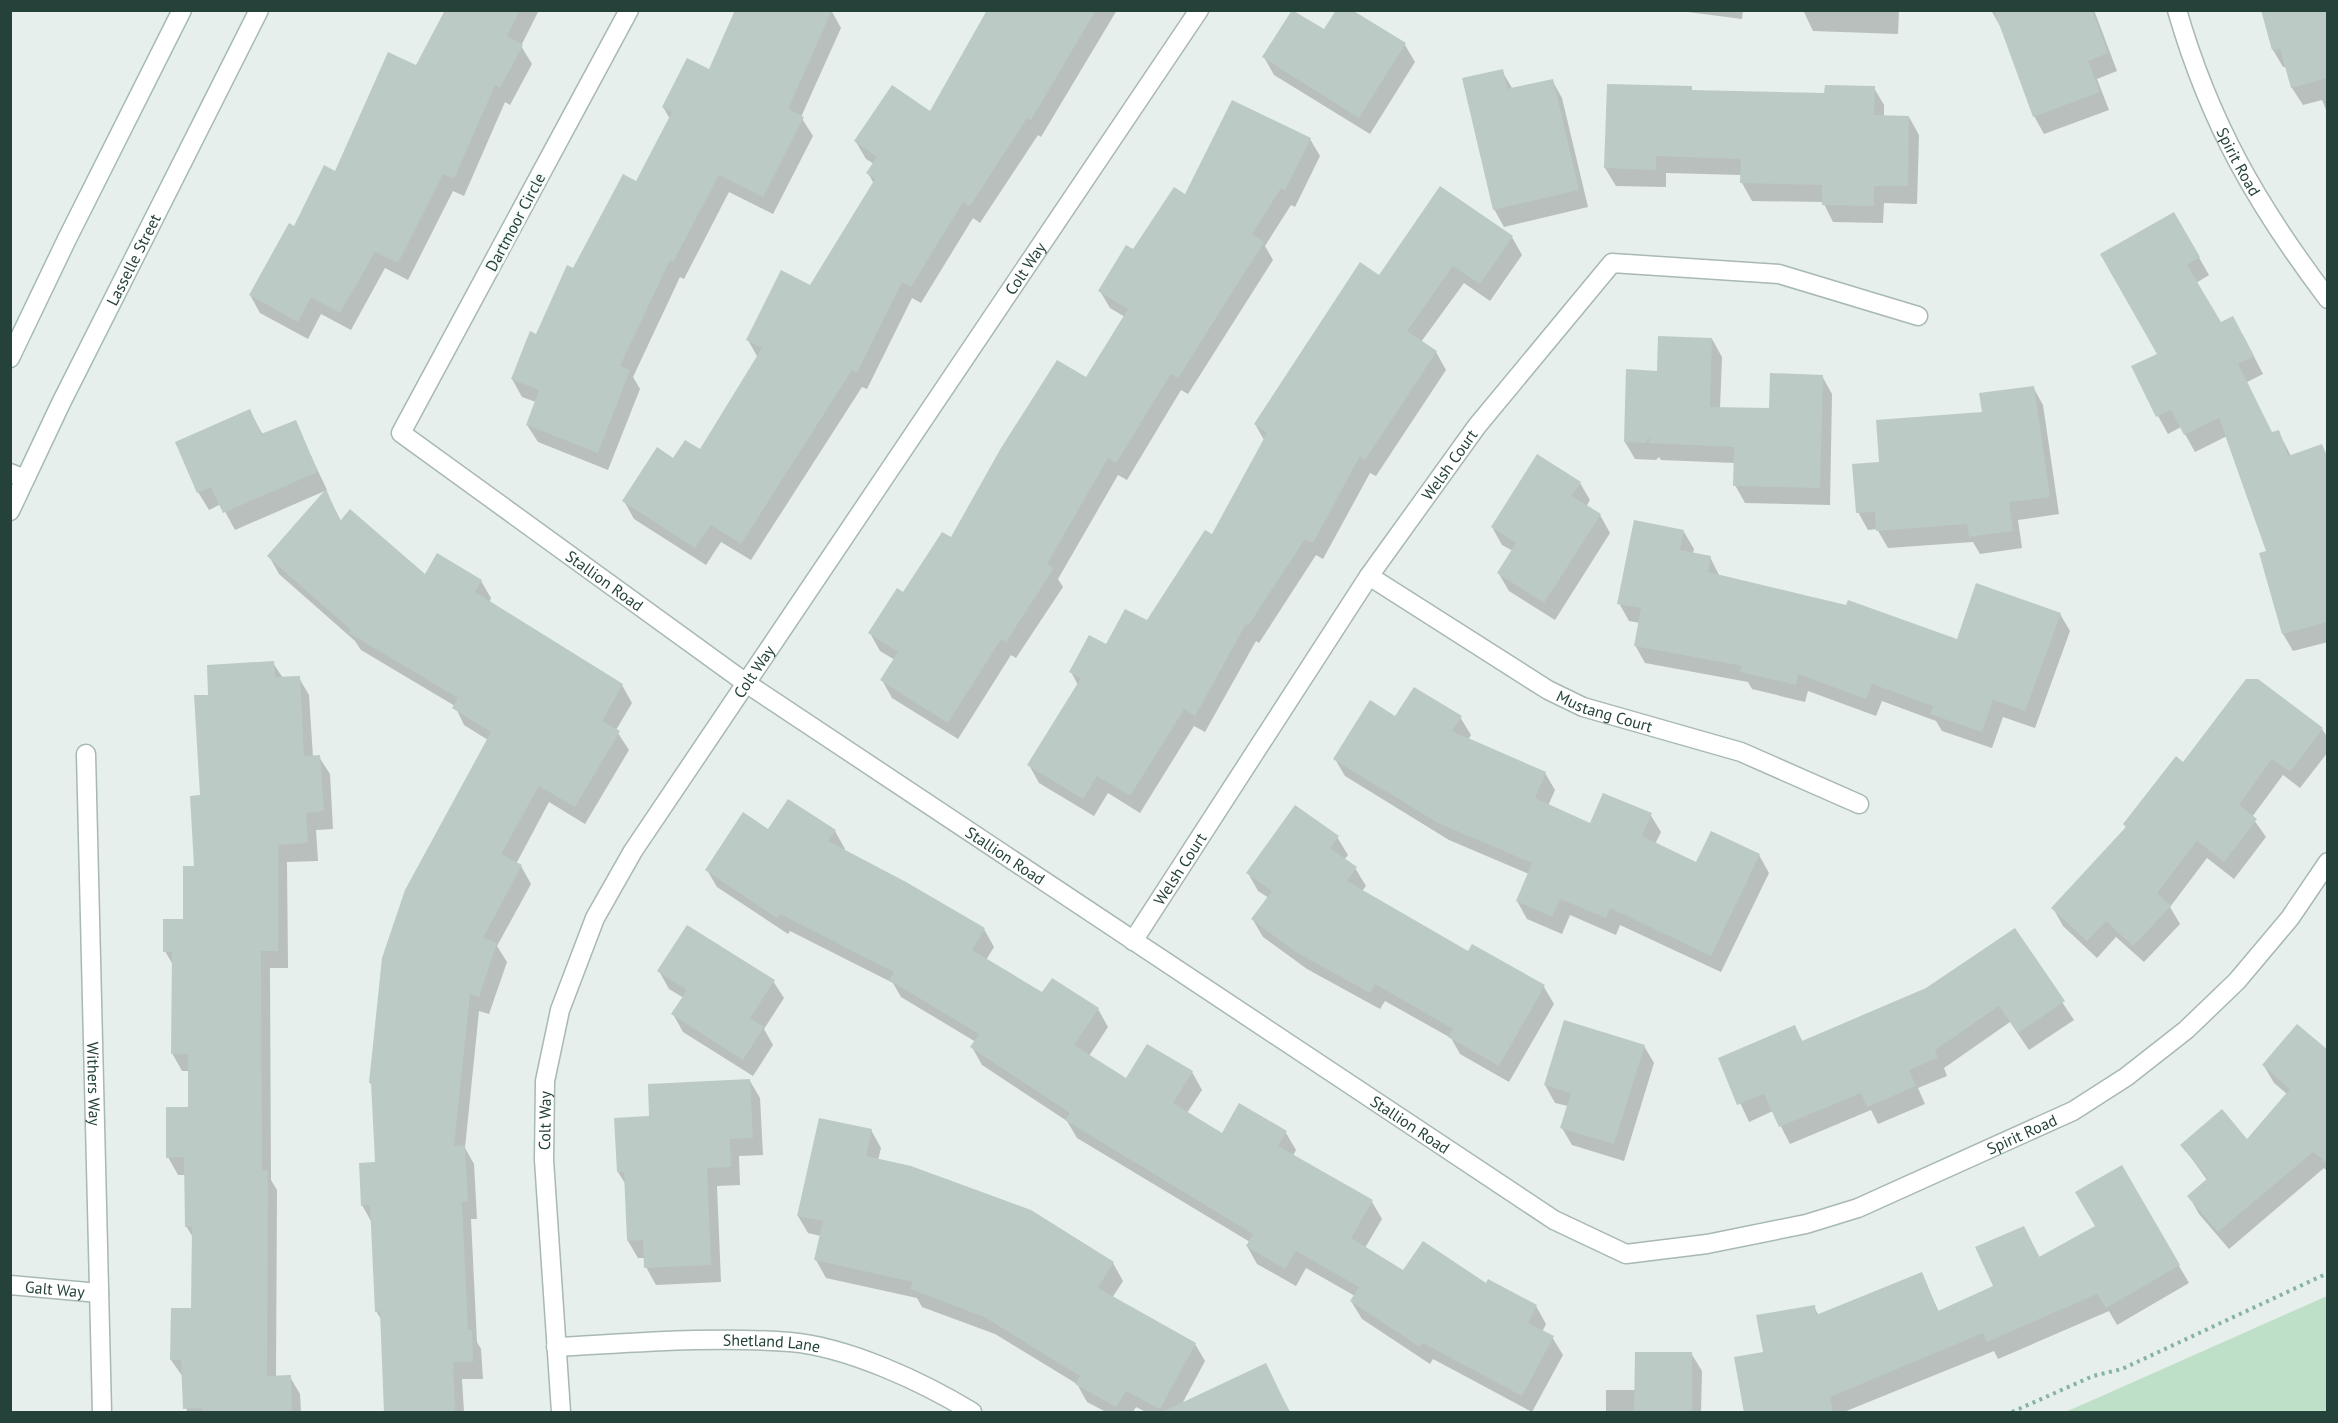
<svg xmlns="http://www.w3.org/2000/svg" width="2338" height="1423" viewBox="0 0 2338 1423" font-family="'PT Sans',sans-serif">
<rect width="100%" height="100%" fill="#e6efeb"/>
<polygon fill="#bfe0c8" points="2327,1296 2327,1412 2065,1412 2095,1399"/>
<g fill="#0003">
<polygon points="447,10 539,10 521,46 532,64 510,105 505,102 464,196 453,191 408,280 385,268 351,330 321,314 308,339 260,313 250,295 294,228 416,66"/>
<polygon points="831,10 841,28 801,117 813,136 773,214 729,192 684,279 680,277 633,377 640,389 608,470 538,442 527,425 536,402 522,397 512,379 574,270 637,183 670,119 663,107 710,71"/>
<polygon points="993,10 1117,10 1041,137 1038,135 980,223 973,218 921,303 912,298 867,389 862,387 751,560 721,542 706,565 634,519 624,501 674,460 700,451 758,358 748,340 811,287 874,184 868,173 874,164 866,159 856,142 930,113"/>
<polygon points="1672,10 1743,10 1742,19"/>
<polygon points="1803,10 1899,10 1898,34 1813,31"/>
<polygon points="1991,10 2094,10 2117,71 2097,79 2109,110 2044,134 2034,116 2004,33"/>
<polygon points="2328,10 2328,114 2322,100 2303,105 2292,88 2287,67 2283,67 2273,50 2263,11"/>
<polygon points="1405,45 1415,62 1370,134 1274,75 1264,57"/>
<polygon points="1502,71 1512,88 1552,80 1562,98 1588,207 1504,227 1494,209"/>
<polygon points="1691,88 1693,92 1826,95 1874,88 1884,105 1884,117 1909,117 1919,135 1917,204 1884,203 1883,223 1833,222 1823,202 1752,201 1742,183 1742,175 1666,173 1666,187 1616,186 1605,168"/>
<polygon points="1310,139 1320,156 1295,207 1291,205 1265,246 1273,260 1188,394 1181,390 1127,480 1118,475 1058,579 1063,587 1016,658 1011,655 958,739 892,698 882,680 895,660 880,651 870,633 1086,379 1125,317 1110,308 1100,291 1186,196"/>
<polygon points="2174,214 2209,275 2196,283 2220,324 2243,335 2263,374 2247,382 2272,434 2278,431 2291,456 2321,446 2328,456 2328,642 2293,651 2283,634 2261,554 2268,552 2227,436 2195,452 2181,427 2168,434 2158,416 2159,354"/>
<polygon points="1512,237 1522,255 1490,301 1464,283 1421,342 1436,352 1446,370 1376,476 1370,473 1323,559 1316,555 1259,643 1256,641 1205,732 1194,726 1140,813 1108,793 1094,816 1039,783 1029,765 1078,685 1071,672 1147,622 1212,536 1264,440 1255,424 1380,277"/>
<polygon points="1712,339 1722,357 1720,409 1770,410 1822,376 1832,394 1830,505 1745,503 1735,485 1735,463 1661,460 1659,457 1656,460 1635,459 1625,442 1658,372"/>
<polygon points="2033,387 2043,405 2059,514 2018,520 2022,548 1980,554 1973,542 1888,548 1877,529 1868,530 1858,512 1881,464"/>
<polygon points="250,411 263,435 295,422 327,490 235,530 221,504 209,510 198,492"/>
<polygon points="1580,483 1590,500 1586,507 1600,515 1610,533 1555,620 1509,591 1499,574 1513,551 1502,545 1492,527"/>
<polygon points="326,492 341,521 425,576 481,581 491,598 489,603 622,685 632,703 616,730 629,750 585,824 549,802 516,864 521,866 531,884 497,946 507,962 489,1014 479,1011 465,1148 474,1164 477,1219 471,1219 477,1342 481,1349 483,1379 462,1379 464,1412 386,1412 382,1321 376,1311 372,1223 362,1205 376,1164 373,1087 370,1083 488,740 464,725 455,706 361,650 355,641 279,574 269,556"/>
<polygon points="1684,532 1694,549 1693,554 1710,557 1720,577 1958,641 2060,614 2070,631 2035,728 2003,717 1992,748 1942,731 1936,721 1882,701 1876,716 1808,691 1805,702 1752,689 1748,682 1645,663 1635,645 1640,623 1629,621 1619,603"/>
<polygon points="273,663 283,678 299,678 309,695 313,757 319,757 330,774 333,829 316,830 318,861 287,862 288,968 270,968 271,1180 277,1190 276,1377 290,1377 300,1394 301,1412 187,1412 183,1377 171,1360 193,1310 194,1239 186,1226 186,1175 178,1175 168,1157 190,1109 189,1071 182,1071 172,1053 173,965 165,951 185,920 196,868 210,696"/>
<polygon points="1460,717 1471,735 1468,740 1545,773 1555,790 1548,806 1591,825 1650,814 1661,832 1655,844 1697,864 1759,855 1769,873 1721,972 1620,925 1616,935 1570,915 1562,934 1527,919 1517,901 1529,874 1449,840 1345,776 1335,759 1396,718"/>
<polygon points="2322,729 2328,738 2328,752 2300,788 2283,775 2252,817 2266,837 2234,879 2207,858 2170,907 2180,924 2144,962 2116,937 2097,958 2063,926 2053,908 2183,764"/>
<polygon points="769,831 835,831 845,849 843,851 984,929 994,947 986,960 1043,994 1098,1009 1108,1027 1089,1056 1127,1080 1192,1072 1202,1090 1187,1113 1222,1135 1286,1133 1296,1150 1293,1156 1372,1202 1382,1219 1365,1248 1403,1272 1487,1285 1536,1306 1546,1324 1542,1332 1552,1337 1563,1355 1532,1412 1433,1359 1430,1364 1362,1319 1351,1301 1355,1296 1306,1268 1296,1286 1257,1264 1247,1246 1250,1242 1077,1138 1067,1121 982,1065 972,1047 976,1042 901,997 893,983 790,931 788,934 717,887 707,870"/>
<polygon points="1337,837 1348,855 1344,860 1355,868 1366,886 1362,891 1469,953 1544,987 1554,1004 1509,1082 1460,1054 1451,1038 1385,1001 1380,1009 1307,969 1263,937 1253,920 1269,898 1258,891 1248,873"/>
<polygon points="2014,930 2074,1020 2029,1050 2010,1022 1944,1068 1947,1076 1918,1088 1925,1104 1878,1124 1871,1110 1790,1144 1773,1111 1749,1122 1720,1059 1794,1027 1803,1042 1927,990"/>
<polygon points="659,971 773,981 784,998 764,1029 773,1045 753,1076 683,1032 673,1014 684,998 669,989"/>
<polygon points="1644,1046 1654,1063 1624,1161 1572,1145 1562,1128 1568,1106 1555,1103 1545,1085"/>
<polygon points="2328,1051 2328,1172 2324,1168 2229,1249 2199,1214 2189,1196 2207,1180 2182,1145 2247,1141 2287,1094 2274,1083 2264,1066"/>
<polygon points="750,1081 760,1098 763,1155 739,1156 740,1185 717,1186 721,1282 656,1285 646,1267 645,1258 638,1258 628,1241 626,1185 618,1172 615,1119 651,1117"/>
<polygon points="871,1130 881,1148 878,1160 1113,1263 1123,1281 1112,1298 1195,1344 1205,1361 1182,1404 1265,1365 1290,1412 1146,1412 1136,1407 1133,1412 1106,1412 1087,1402 1077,1384 995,1334 922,1307 917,1298 826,1278 816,1260 821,1236 808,1233 798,1216"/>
<polygon points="2121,1167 2189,1283 2117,1325 2109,1311 1998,1359 1994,1351 1844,1412 1746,1412 1765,1353 1814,1307 1819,1316 1921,1274 1939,1312 1995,1287 2024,1227 2040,1258 2097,1226"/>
<polygon points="1691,1353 1702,1371 1701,1412 1606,1412 1606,1390 1636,1390"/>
<polygon points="10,1384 12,1387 10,1405"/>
</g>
<g fill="#bbcac4">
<polygon points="445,10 520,10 507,36 523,45 500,88 495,85 454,179 443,174 398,263 375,252 340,313 311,297 298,322 249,295 289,223 294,226 324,165 335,171 388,52 416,65"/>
<polygon points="735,10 832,10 788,109 804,117 763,197 719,175 673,262 670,260 620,366 630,370 598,453 526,425 539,390 511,379 530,331 536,334 567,265 573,268 623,174 636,181 672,112 662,107 687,58 709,69"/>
<polygon points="987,10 1096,10 1031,120 1027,118 970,206 963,202 911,287 902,282 857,373 852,370 741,544 711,525 695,548 622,501 657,447 673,458 685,440 700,449 762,348 746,340 781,270 810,285 875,179 866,173 877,157 854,141 892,85 930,111"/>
<polygon points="1292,10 1324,29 1336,10 1352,10 1406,43 1359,118 1262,57"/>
<polygon points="1994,10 2092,10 2108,53 2088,61 2100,92 2033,117"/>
<polygon points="2261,10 2328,10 2328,78 2291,88 2280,49 2272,50"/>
<polygon points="1503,69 1507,89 1553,79 1579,190 1493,210 1462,78"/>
<polygon points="1607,84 1692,86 1692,90 1824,93 1825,85 1875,86 1874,115 1909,116 1908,186 1874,186 1874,206 1822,205 1822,185 1740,183 1741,159 1656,156 1656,170 1604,168"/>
<polygon points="1232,100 1311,138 1285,190 1281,188 1252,234 1264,242 1178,378 1171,374 1116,463 1108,458 1047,564 1054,568 1006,642 1001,639 948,723 880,680 898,652 868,633 897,588 903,592 942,532 951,537 1001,448 1057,360 1086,377 1128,309 1098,291 1126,245 1133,249 1174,187 1185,194"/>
<polygon points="1440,186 1513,236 1480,284 1453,266 1407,331 1437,351 1365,460 1360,456 1313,543 1305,539 1248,626 1246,624 1195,716 1184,709 1130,796 1097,776 1083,799 1027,765 1081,678 1069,672 1089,635 1106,644 1125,609 1147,620 1205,530 1212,534 1267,433 1254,424 1360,262 1379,275"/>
<polygon points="2174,212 2200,257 2187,265 2221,322 2233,316 2254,356 2238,364 2272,432 2279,430 2288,456 2322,444 2328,459 2328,622 2282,634 2259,553 2266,551 2219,418 2184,435 2171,410 2156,417 2131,366 2157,354 2100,254"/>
<polygon points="1658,336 1712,338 1710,407 1769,408 1770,373 1823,375 1820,488 1733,486 1734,447 1649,443 1650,437 1646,443 1624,442 1626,369 1657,371"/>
<polygon points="2034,386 2050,497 2009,502 2013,531 1969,537 1967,524 1876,531 1875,512 1856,513 1852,464 1879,462 1876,420 1982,412 1979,393"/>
<polygon points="250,409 261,434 296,420 318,472 223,513 211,487 197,493 175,442"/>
<polygon points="1537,454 1581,482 1572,496 1601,514 1544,603 1497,573 1516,543 1491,527"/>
<polygon points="326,489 340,521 350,509 425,574 437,553 482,580 475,592 623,684 602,721 620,731 575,807 539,786 501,854 522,865 483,938 497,943 479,997 470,994 454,1146 465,1145 468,1201 462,1202 468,1330 472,1330 473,1362 453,1362 455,1413 384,1413 380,1311 375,1312 370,1205 361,1206 359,1163 375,1162 371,1083 369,1083 382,958 405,890 491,732 452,708 458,698 349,633 351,630 267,556"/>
<polygon points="1634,520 1684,530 1680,550 1711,556 1708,572 1846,605 1848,600 1957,639 1976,583 2061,613 2025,711 1993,700 1982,732 1930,714 1933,706 1872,684 1866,699 1798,674 1796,685 1740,672 1742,666 1634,646 1641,608 1617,604"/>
<polygon points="274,661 275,677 300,676 304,756 320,755 324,811 306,813 308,843 278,845 278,951 261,951 262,1171 268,1171 267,1376 291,1375 292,1413 202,1413 202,1408 183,1409 181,1360 170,1360 171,1308 191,1308 192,1226 185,1227 184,1157 166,1158 166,1107 188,1107 188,1054 171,1054 172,952 163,952 163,919 183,919 183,866 194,866 190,796 200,795 194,695 208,695 207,665"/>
<polygon points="2246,679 2258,679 2323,728 2290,772 2272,759 2239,805 2257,819 2224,862 2197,841 2157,893 2171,906 2133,946 2106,921 2087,941 2051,908 2126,827 2123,824 2176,756 2183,762"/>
<polygon points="1414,687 1462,716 1452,731 1546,772 1535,798 1590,823 1603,793 1652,813 1642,836 1696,862 1711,831 1760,854 1711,956 1610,908 1606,918 1560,899 1552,917 1516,901 1532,863 1438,823 1333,759 1370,700 1395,716"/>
<polygon points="788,799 836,830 828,841 906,882 985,928 972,950 1042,992 1052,978 1099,1008 1074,1045 1126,1078 1147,1044 1193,1071 1173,1103 1222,1133 1239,1103 1287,1131 1278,1146 1373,1200 1351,1238 1403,1270 1423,1241 1486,1283 1488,1279 1537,1305 1528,1323 1554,1336 1522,1396 1423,1343 1420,1347 1350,1301 1359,1287 1296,1251 1285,1269 1246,1246 1253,1234 1065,1120 1070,1113 970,1047 979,1034 889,980 894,972 780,914 777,918 705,870 743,812 768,829"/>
<polygon points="1295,805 1339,836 1330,848 1357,867 1347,881 1468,951 1472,944 1545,985 1499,1066 1448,1037 1453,1029 1375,984 1370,993 1296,952 1251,919 1272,891 1246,873"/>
<polygon points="687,925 775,980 750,1018 764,1027 743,1060 671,1014 687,990 657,971"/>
<polygon points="2015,928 2065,1001 2018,1033 1999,1006 1935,1050 1938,1058 1909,1070 1916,1086 1867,1107 1861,1093 1779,1127 1764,1094 1737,1105 1718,1058 1795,1025 1802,1041 1926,988"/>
<polygon points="1564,1020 1645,1045 1614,1144 1560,1128 1571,1093 1544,1085"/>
<polygon points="2297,1024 2328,1050 2328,1164 2313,1152 2218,1232 2187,1196 2208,1178 2180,1145 2222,1109 2247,1139 2290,1089 2262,1065"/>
<polygon points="750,1079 753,1138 730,1139 731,1167 707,1168 711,1265 644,1268 643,1240 627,1241 624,1172 617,1172 614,1118 649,1116 648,1084"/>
<polygon points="819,1118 872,1129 866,1156 911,1166 1031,1210 1114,1262 1098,1288 1196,1343 1160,1409 1126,1391 1116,1407 1075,1384 1080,1376 984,1317 910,1289 913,1282 814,1260 823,1221 797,1216"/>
<polygon points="2122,1165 2180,1265 2106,1308 2097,1294 1987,1342 1983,1333 1830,1397 1833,1413 1744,1413 1734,1357 1763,1352 1756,1315 1815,1305 1816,1315 1922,1272 1938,1311 1993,1286 1975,1247 2024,1226 2039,1257 2095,1226 2075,1192"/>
<polygon points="1635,1352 1692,1352 1692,1413 1634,1413"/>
<polygon points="1266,1363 1290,1413 1160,1413"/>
</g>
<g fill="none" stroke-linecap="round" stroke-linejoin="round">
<defs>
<g id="minor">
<path id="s1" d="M 629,10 L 401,433 L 746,683 L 1554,1220 L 1626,1254 L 1707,1244 L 1806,1224 L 1858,1208 L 2073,1111 L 2126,1077 L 2186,1030 L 2237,981 L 2290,918 L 2328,862"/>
<path id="s2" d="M 2177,10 C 2210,124 2257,205 2328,299"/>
<polyline points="10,473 25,479"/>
<path id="s3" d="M 1369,576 L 1548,690 L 1583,707 L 1741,752 L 1859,804"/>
<path id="s4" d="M 86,754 L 102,1412"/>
<path id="s5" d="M 1133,941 L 1369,576 L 1477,426 L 1612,263 L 1779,274 L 1918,316"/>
<path id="s6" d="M 10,1285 L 99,1293"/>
<path id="s7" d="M 556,1347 C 633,1343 713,1336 790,1342 C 848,1347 923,1382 972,1412"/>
<path id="s8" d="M 561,1412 L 544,1160 L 545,1081 L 560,1010 L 595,918 L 633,851 L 1199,10"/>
</g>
<g id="secondary">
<polyline points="10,358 67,239 182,10"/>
<path id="s9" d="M 10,511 L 61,403 L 259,10"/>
</g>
</defs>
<use href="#minor" stroke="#a8b8b2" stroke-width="21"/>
<use href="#secondary" stroke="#a4bbb3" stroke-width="21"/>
<polyline stroke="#86b3a5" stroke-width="4" stroke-dasharray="3 4.5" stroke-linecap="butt" points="2012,1412 2093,1376 2122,1369 2328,1273"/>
<use href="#minor" stroke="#fff" stroke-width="18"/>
<use href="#secondary" stroke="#fff" stroke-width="18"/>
</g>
<g text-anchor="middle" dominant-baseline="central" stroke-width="6" stroke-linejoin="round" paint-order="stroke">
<g font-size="16" fill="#24423a" stroke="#f7fbf9">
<text stroke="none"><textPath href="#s2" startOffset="164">Spirit Road</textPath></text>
<text transform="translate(515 222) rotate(-62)">Dartmoor Circle</text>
<text stroke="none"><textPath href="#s9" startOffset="280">Lasselle Street</textPath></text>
<text stroke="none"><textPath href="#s8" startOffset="1282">Colt Way</textPath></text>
<text stroke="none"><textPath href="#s5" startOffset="572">Welsh Court</textPath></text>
<text stroke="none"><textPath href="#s1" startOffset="732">Stallion Road</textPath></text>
<text stroke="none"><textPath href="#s8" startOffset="796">Colt Way</textPath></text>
<text stroke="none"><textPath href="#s3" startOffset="273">Mustang Court</textPath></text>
<text stroke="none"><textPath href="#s1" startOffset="1218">Stallion Road</textPath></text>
<text stroke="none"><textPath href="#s5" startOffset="86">Welsh Court</textPath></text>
<text stroke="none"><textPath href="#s4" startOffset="330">Withers Way</textPath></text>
<text stroke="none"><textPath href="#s8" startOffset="292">Colt Way</textPath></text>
<text stroke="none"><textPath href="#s1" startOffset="1704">Stallion Road</textPath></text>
<text stroke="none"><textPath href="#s1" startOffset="2373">Spirit Road</textPath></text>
<text stroke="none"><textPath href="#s6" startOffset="45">Galt Way</textPath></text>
<text stroke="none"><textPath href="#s7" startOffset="216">Shetland Lane</textPath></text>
</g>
</g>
<rect width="2338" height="1423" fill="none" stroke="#24423a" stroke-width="24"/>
</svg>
